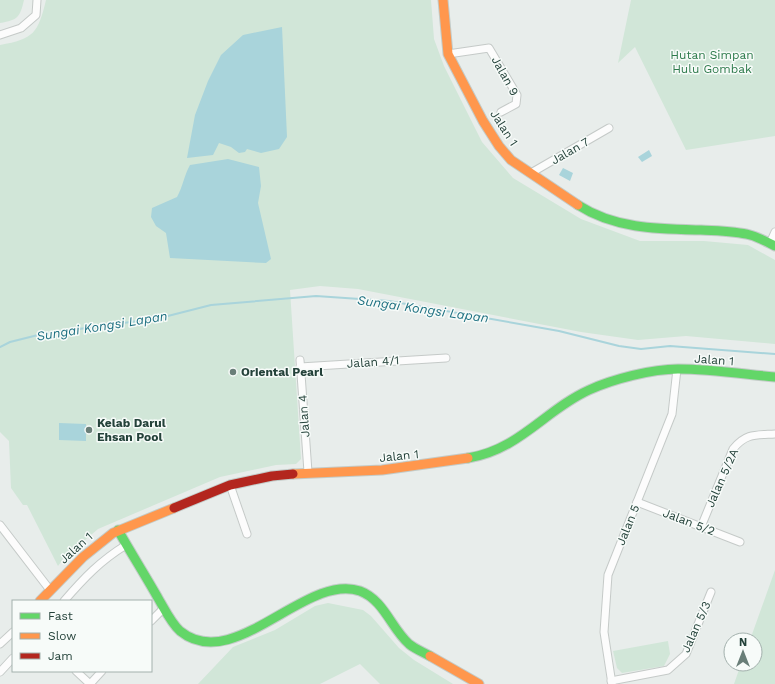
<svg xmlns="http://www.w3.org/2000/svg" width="775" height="684" viewBox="0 0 775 684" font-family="'Work Sans',sans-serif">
<rect width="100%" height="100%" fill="#e8edeb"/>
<g fill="#d1e6d8">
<path d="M 0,0 L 24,0 C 20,17 18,20 0,23 Z"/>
<path d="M 46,0 L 431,0 L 434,39 L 444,66 L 482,142 L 513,178 L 581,219 L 640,241 L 704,241 L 748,245 L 775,260 L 775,344 L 686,336 L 638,340 L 581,332 L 358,289 L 320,286 L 290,290 L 301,459 L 296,464 L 276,465 L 220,477 L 98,529 L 64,558 L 58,566 L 27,505 L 23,505 L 11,488 L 9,441 L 0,432 L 0,45 C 34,39 38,33 46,0 Z"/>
<polygon points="631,0 775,0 775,136 686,150 635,47 618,63"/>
<polygon points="775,570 775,684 734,684 741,664 755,664 755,640 750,640"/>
<polygon points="328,603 363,610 371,616 399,648 414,660 453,684 380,684 360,664 320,684 198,684 233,647 275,630 315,606"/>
<polygon points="668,641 670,654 664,666 622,673 617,668 613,651"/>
</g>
<g fill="#a9d4db">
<polygon points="282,27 287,137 279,149 261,153 247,149 245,152 239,153 231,147 219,143 213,155 187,158 195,115 208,81 221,55 243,35"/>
<polygon points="649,150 652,156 642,162 638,157"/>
<path d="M 228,159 L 259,167 L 261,186 L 258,203 L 271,259 L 266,263 L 170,258 L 166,233 L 156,226 L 151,217 L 152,208 L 177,197 C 183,186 184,176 190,165 Z"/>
<polygon points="563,168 573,173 570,181 559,175"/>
<polygon points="59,423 86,424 86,441 59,440"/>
</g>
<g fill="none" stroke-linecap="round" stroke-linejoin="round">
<polyline stroke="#a9d4db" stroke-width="2" points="0,347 10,342 42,334 160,318 211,305 316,296 389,301 559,331 619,346 641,349 670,346 775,354"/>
<defs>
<g id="street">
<polyline points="0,35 21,28 36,15 37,0"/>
<polyline points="448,54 489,48 517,95 516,104 501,112"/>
<polyline points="531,173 609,128"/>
<polyline points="770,243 775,232"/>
<polyline points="300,360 308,472"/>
<polyline points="300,367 446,358"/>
<polyline points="230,485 247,534"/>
<polyline points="637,502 740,542"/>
<polyline points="0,525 50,590"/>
<path d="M 701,527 L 733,449 C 746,433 756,435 775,434"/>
<path d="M 64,601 C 84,578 100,561 126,545"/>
<polyline points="151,621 164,608"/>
<polyline points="0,644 13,632"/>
<polyline points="76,671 90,684"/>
<polyline points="0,672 13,658"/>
<polyline points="611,681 668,670 686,654 711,592"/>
<polyline points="90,684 102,671"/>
<polyline points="612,684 604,632 608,575 672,414 677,369"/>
</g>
<g id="fast">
<path d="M 578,205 C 615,229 659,229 701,230 C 717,231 735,231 750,235 C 758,237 767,242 775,246"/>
<path d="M 468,458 C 519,450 545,410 589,390 C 613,379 652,369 678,369 C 710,369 743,374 775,377"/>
<path d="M 118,530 C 131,553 145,575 158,598 C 164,608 171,623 180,631 C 234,675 306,572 360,591 C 384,600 391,628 409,644 C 415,649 423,652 430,656"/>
</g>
<g id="slow">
<polyline points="443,0 448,54 483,121 499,146 511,160 578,205"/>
<polyline points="293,474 382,470 468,458"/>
<polyline points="40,601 83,557 113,533 174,508"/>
<polyline points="430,656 479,684"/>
</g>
<polyline id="jam" points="174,508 230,485 272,476 293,474"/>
</defs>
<use href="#street" stroke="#c5cac8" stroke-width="9"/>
<use href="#fast" stroke="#c3cbc8" stroke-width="11"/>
<use href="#slow" stroke="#c3cbc8" stroke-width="11"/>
<use href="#jam" stroke="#c3cbc8" stroke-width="11"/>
<use href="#street" stroke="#fcfcfc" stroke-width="7"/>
<use href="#fast" stroke="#63d668" stroke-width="9"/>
<use href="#slow" stroke="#ff974d" stroke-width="9"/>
<use href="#jam" stroke="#b3261e" stroke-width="9"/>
</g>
<g fill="#697e78" stroke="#f7fbf9" stroke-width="1.5">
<circle cx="233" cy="372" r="4"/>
<circle cx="89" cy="430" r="4"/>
</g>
<g text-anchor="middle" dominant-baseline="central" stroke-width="3" stroke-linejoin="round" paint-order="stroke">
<g font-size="12" fill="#2d7a4b" stroke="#f7fbf9">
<text x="712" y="55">Hutan Simpan<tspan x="712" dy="14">Hulu Gombak</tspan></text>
</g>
<g font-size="12" fill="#24423a" stroke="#f7fbf9">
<text transform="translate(505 76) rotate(61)">Jalan 9</text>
<text transform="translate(504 128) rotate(57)">Jalan 1</text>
<text transform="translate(570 151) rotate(-30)">Jalan 7</text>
<text transform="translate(714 360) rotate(4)">Jalan 1</text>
<text transform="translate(373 362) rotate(-4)">Jalan 4/1</text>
<text transform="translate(304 416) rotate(-94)">Jalan 4</text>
<text transform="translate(399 456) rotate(-6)">Jalan 1</text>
<text transform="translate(722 478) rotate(-66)">Jalan 5/2A</text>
<text transform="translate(689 522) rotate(21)">Jalan 5/2</text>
<text transform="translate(628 525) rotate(-68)">Jalan 5</text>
<text transform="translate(76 548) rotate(-42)">Jalan 1</text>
<text transform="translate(696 627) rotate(-66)">Jalan 5/3</text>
</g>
<g font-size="12" font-weight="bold" fill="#24423a" stroke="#f7fbf9" text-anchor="start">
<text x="241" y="372">Oriental Pearl</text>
<text x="97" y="423">Kelab Darul<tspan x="97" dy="14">Ehsan Pool</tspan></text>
</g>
<g font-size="13" font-style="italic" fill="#1c6f80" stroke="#f7fbf9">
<text transform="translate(423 309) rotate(8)">Sungai Kongsi Lapan</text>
<text transform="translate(102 326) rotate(-9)">Sungai Kongsi Lapan</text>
</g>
</g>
<rect x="12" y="600" width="140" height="72" fill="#f7fbf9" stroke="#a3b1ad"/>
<rect x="20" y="613" width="20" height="6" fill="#63d668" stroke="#a3b1ad"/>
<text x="48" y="620" font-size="12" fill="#24423a">Fast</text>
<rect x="20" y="633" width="20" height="6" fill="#ff974d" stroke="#a3b1ad"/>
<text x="48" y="640" font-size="12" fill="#24423a">Slow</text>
<rect x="20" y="653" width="20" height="6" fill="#b3261e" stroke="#a3b1ad"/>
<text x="48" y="660" font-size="12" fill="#24423a">Jam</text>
<g transform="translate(743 652)"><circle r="19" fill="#f7fbf9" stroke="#a3b1ad"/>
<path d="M0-3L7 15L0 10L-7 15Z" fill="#697e78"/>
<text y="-6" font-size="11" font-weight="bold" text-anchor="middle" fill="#24423a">N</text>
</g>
</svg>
